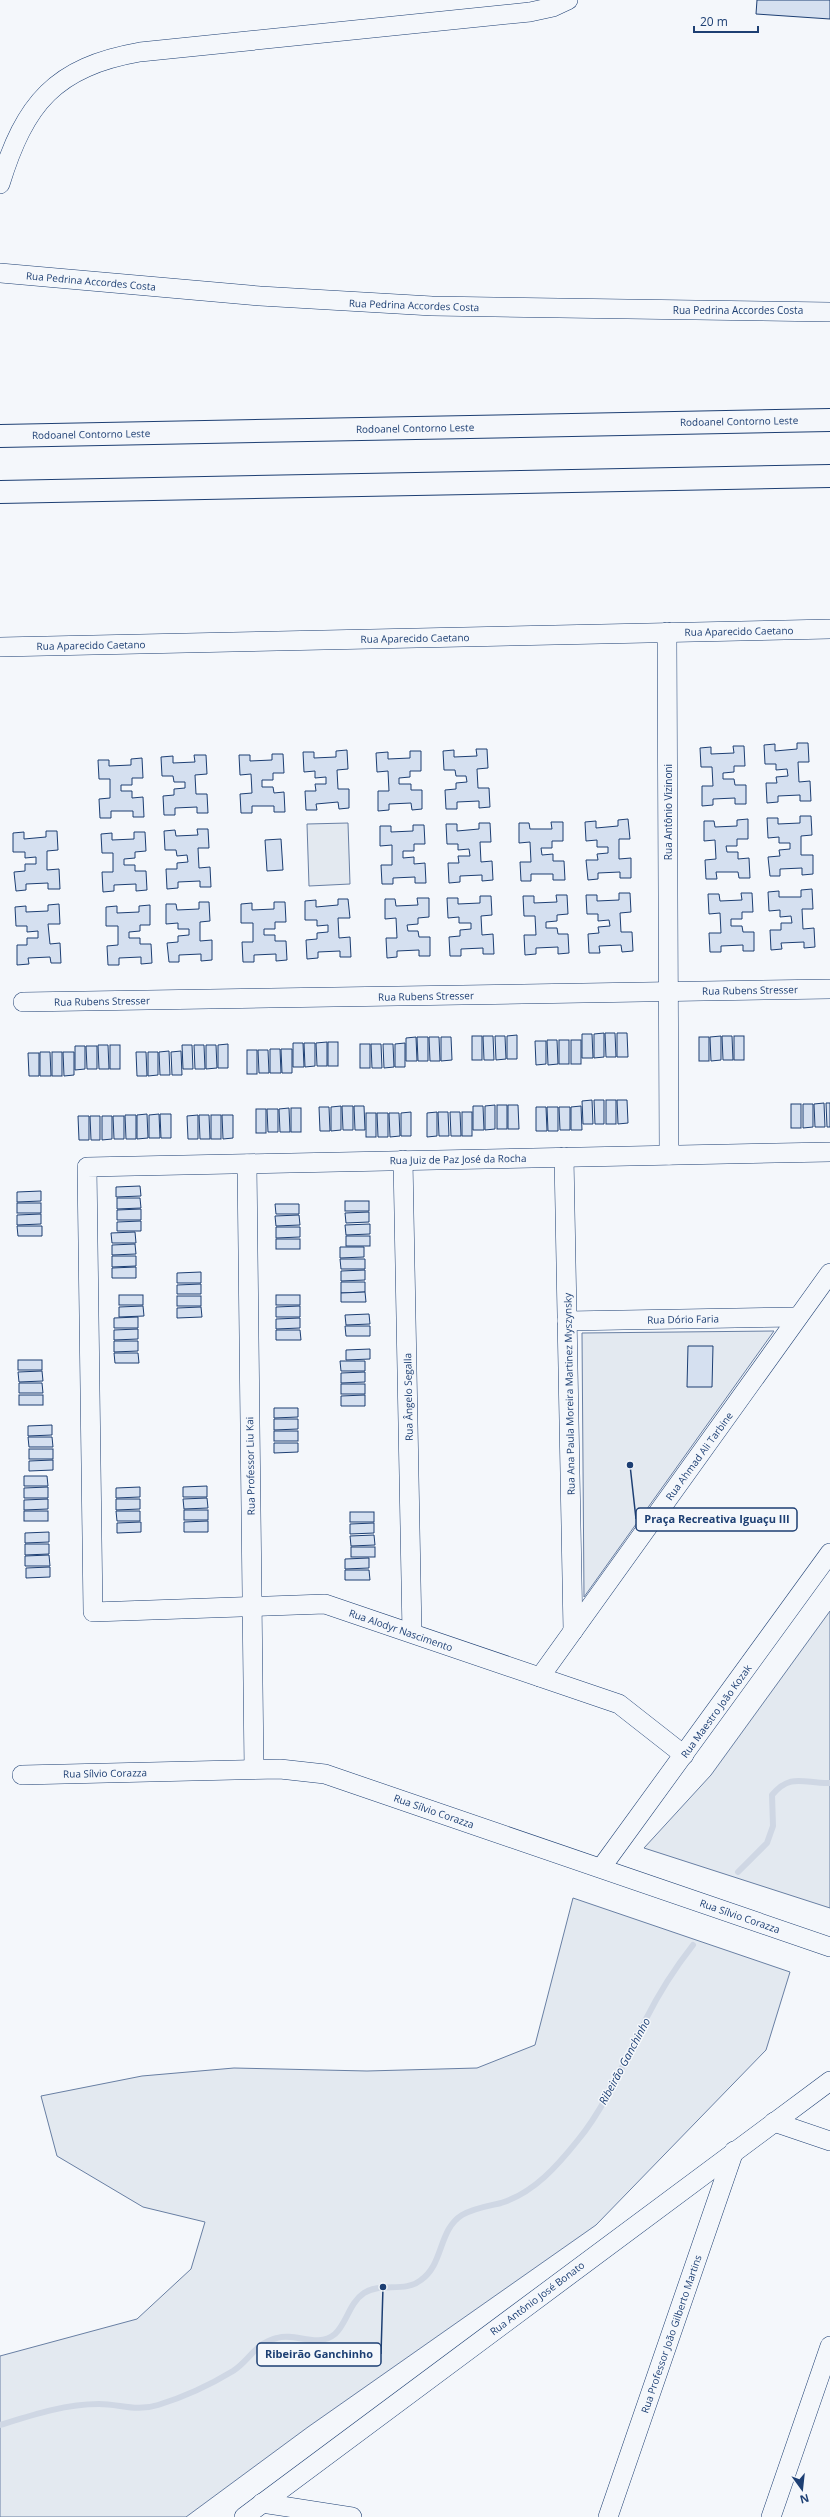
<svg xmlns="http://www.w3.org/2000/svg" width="830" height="2517" viewBox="0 0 830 2517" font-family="'Open Sans',sans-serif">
<rect width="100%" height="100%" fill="#f4f7fb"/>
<g fill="#e3e9f0" stroke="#687fa3">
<polygon points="348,823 350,884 309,886 307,824"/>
<polygon points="774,1331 584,1597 582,1333"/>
<polygon points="830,1611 830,1908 644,1848 711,1775"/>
<polygon points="573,1898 790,1972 766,2050 596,2225 308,2427 186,2517 0,2517 0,2356 137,2319 191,2269 205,2222 143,2207 57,2156 41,2096 142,2076 234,2068 367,2071 477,2068 535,2045"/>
</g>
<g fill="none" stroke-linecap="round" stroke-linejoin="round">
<g stroke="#cfd7e4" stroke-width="6">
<path d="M 738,1872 L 767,1843 L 773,1826 L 772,1795 C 791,1772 805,1784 830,1783"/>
<path d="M 0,2425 C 32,2415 65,2404 99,2404 C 120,2404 136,2412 158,2405 C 184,2397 210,2385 233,2371 C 250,2360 254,2344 277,2338 C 296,2332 317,2349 335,2334 C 347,2323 349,2303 364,2293 C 381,2282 405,2293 421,2280 C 444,2264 438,2230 462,2215 C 474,2208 488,2206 501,2203 C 534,2193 558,2165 578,2140 C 606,2106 626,2058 646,2019 C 659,1993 675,1968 693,1945"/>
</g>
</g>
<g fill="#d5e0f0" stroke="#1d3f73">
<polygon points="757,0 830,0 830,19 756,14"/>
<polygon points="797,743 808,743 809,762 798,762 799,782 810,781 811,801 800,801 800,795 778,796 778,802 767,803 766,783 777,783 776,777 788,776 787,769 776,770 776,764 765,764 764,745 775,744 775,751 797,749"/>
<polygon points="733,746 744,746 745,766 734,766 734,772 723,773 723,779 734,779 735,785 746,785 746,804 735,804 735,798 713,799 713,805 702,806 702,786 713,786 712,767 701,767 700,748 711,747 711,754 734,753"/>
<polygon points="476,749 487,749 488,768 477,769 478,788 489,788 490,807 479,808 479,801 457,802 457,809 446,809 445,790 456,789 456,783 467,782 466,776 456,776 455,770 444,770 443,751 454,750 454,757 477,756"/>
<polygon points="347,750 348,769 337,770 338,789 349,789 349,808 339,809 338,802 316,804 317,810 306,810 305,791 316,791 315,784 326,784 326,777 315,778 315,771 304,772 303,752 314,752 314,758 336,757 336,751"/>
<polygon points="410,751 421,751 421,771 410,771 410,777 399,778 399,784 411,784 411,790 422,790 422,809 412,810 411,803 389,804 389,810 378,811 378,791 389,791 388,771 377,772 376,753 388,752 388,759 410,758"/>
<polygon points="272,754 283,754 284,773 273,773 273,780 262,780 262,787 273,787 274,793 284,792 285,812 274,812 274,806 252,806 252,813 241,813 240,794 252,793 251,774 240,775 239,755 250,755 250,761 272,760"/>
<polygon points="194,755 206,755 207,774 195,775 196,794 207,794 208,813 197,813 197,807 175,808 175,815 164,815 163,796 174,795 174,789 185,788 185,782 174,782 173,776 162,776 161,757 173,756 173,763 195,762"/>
<polygon points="142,758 143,778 132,778 132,785 121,785 121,791 132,791 132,798 143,797 144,817 133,817 133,811 111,811 111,818 100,818 99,799 110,798 110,779 99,779 98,760 109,760 109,766 131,765 131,759"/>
<polygon points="800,816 811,816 812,835 801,836 801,855 813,855 813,874 802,875 802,868 780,869 780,876 770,876 768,857 780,856 779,850 790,849 790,843 779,843 779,837 768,838 767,818 778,818 778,824 800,823"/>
<polygon points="628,819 630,839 619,839 619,859 631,858 631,878 620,878 620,872 598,873 598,879 588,880 586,860 598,860 597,854 608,853 608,847 597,847 597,840 586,841 585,822 596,821 596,828 618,826 618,820"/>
<polygon points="748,819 748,839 737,839 737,846 726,846 727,852 738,852 738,859 749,858 750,878 739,878 738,872 716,872 717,879 706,879 705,860 716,859 715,840 704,841 704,821 714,821 715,827 737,826 737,820"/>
<polygon points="551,822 563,822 563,841 552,841 552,848 541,848 542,855 553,854 553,861 564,861 565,880 553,880 553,874 531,874 531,881 521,881 520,862 531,862 530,842 519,843 519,823 529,823 530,829 552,829"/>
<polygon points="479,823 490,823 491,842 480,842 481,862 492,861 493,880 482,881 482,875 460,876 460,882 449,883 448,863 459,863 458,856 470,856 469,849 458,850 458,844 447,844 446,824 457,824 457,831 479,829"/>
<polygon points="413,825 424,825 425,844 414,844 414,851 403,851 403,858 414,857 414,864 425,863 426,883 415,883 415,877 393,878 393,884 382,884 381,865 392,865 392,845 380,846 380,826 391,826 391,832 413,831"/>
<polygon points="197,829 208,829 209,848 198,848 199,868 210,867 211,887 200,887 200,881 178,882 178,888 167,889 166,869 177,869 177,863 188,862 187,855 177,856 176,850 165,850 164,831 175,830 176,836 198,835"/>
<polygon points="46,831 57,831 58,850 47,851 47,870 59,869 60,889 48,889 48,883 26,884 26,890 16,891 14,872 25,871 25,864 36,864 36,857 25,858 25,852 13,852 13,833 24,832 24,839 46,837"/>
<polygon points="134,832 145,832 146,851 135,852 135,858 124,859 124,865 135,865 135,871 146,871 147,890 136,891 136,884 114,885 114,891 103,892 102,872 113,872 113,853 102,853 101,834 112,833 112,840 134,839"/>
<polygon points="281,839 283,870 267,871 265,840"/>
<polygon points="812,889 813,909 802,909 803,929 814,928 815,947 804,948 804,942 781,943 782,949 771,950 770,930 781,930 781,923 792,923 791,916 780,917 780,910 769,911 768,892 779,891 779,897 801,897 801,890"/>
<polygon points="619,893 630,893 631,912 620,913 621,932 632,932 633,951 622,952 621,945 599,946 600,953 589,953 588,934 599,933 598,927 610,926 609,920 598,921 598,914 587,914 586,895 597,895 597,901 619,900"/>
<polygon points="741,893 752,893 753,912 742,912 742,919 731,919 731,926 742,926 743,932 754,932 754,951 743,951 743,945 721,946 721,952 710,952 709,933 721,933 720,913 709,914 708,894 719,894 720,901 742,900"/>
<polygon points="556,895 567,895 568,914 557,915 557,921 546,922 546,928 557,928 558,934 568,934 569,953 558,954 558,947 536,948 536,954 525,955 524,935 536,935 535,916 524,916 523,896 534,896 534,903 557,902"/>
<polygon points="480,896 491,896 492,915 481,916 482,935 493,934 494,954 483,954 483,948 461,949 461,956 450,956 449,937 460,936 460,930 471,929 471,923 459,923 459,917 448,918 447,898 458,898 458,904 480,903"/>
<polygon points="417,898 429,898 429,917 418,918 418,924 407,925 408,931 418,931 419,937 430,937 430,956 419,956 419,950 397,951 397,957 387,958 386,938 397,938 396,918 385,919 385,899 395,899 396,906 418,905"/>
<polygon points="338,899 348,899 350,918 338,918 339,938 350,937 351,957 340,957 340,951 318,952 318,958 307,959 306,940 317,939 317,933 328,932 328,925 317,926 317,920 305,920 305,901 316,900 316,907 338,905"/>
<polygon points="199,902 209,902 210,921 200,922 200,941 212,940 212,960 201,961 201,954 179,955 179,962 169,962 167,943 178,942 178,936 189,935 189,929 178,929 178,923 166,924 166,904 176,904 177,910 199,909"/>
<polygon points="274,902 285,902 286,922 275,922 275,929 264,929 264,935 275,935 275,941 286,941 287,960 276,961 276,954 254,955 254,962 243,962 242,942 253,942 253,923 241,923 241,904 252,903 252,910 274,909"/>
<polygon points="59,904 60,924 48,924 50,944 60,943 61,963 51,963 50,957 28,958 29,964 17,965 17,945 27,945 27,938 38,938 38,931 27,932 27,926 16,926 15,907 26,906 26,912 48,911 48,905"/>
<polygon points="150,905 150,925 140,925 140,931 129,932 129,938 140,938 140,944 151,944 152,963 141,964 141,957 119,958 119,965 108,965 107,946 118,945 118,926 106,926 106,907 117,906 117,913 139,912 139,906"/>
<polygon points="604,1033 604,1057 594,1058 594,1034"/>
<polygon points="605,1033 615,1033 616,1057 606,1057"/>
<polygon points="617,1033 627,1033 628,1057 617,1057"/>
<polygon points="582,1034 592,1034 593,1058 582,1058"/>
<polygon points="517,1035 517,1059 507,1059 507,1036"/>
<rect x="472" y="1036" width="10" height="24"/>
<polygon points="483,1036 493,1036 494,1060 484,1060"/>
<polygon points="495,1036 505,1036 506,1059 496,1060"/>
<polygon points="721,1036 721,1060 711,1061 710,1037"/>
<polygon points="722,1036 732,1036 733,1060 723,1060"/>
<rect x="734" y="1036" width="10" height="24"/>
<polygon points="416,1037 417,1061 406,1061 406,1038"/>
<polygon points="417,1037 428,1037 428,1061 418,1061"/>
<polygon points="429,1037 439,1037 440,1061 430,1061"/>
<polygon points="441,1037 451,1037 452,1060 441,1061"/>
<rect x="699" y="1037" width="10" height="24"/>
<polygon points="547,1040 557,1040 558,1064 548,1065"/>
<rect x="559" y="1040" width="10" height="24"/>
<rect x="571" y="1040" width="10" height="24"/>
<polygon points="535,1041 546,1041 546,1064 536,1065"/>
<polygon points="327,1042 327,1066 317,1066 316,1043"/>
<rect x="328" y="1042" width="10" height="24"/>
<polygon points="293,1043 303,1043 304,1067 293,1067"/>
<polygon points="304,1043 315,1043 315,1066 305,1067"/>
<polygon points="405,1043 405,1067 395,1067 395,1044"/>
<polygon points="228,1044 228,1068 218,1068 218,1045"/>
<rect x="360" y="1044" width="10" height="24"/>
<polygon points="371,1044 381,1044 382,1068 372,1068"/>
<polygon points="383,1044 393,1044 394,1067 384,1068"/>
<polygon points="98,1045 108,1045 109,1069 99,1069"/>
<rect x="110" y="1045" width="10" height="24"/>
<polygon points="182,1045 192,1045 193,1069 183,1069"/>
<polygon points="194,1045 204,1045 205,1069 195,1069"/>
<polygon points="206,1045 216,1045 217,1068 206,1069"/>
<polygon points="75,1046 85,1046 85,1069 75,1070"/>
<polygon points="86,1046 97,1046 97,1069 87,1069"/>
<polygon points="270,1049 280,1049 281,1073 270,1073"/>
<polygon points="281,1049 292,1049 292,1073 282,1073"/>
<rect x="247" y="1050" width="10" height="24"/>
<polygon points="258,1050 268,1050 269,1073 259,1073"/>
<polygon points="169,1051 170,1075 160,1075 159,1052"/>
<polygon points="181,1051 182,1075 172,1075 171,1052"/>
<polygon points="40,1052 50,1052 51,1076 40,1076"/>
<rect x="52" y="1052" width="10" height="24"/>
<polygon points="63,1052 74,1052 74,1075 64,1076"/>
<polygon points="136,1052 146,1052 147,1076 137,1076"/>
<polygon points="148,1052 158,1052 158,1075 148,1076"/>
<polygon points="28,1053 39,1053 39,1076 29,1076"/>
<polygon points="592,1100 593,1124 583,1124 582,1101"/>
<polygon points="594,1100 604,1100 604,1124 595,1124"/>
<rect x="606" y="1100" width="10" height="24"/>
<polygon points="617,1100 627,1100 628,1123 618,1124"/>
<polygon points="824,1103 825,1127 815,1127 814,1104"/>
<polygon points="826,1103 830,1103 830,1127 827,1127"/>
<rect x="791" y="1104" width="10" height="24"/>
<polygon points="803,1104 813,1104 813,1127 803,1128"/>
<polygon points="495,1105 495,1129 485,1130 485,1106"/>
<rect x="497" y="1105" width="10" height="24"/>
<polygon points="508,1105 518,1105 519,1129 508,1129"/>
<polygon points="341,1106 341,1130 331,1131 331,1107"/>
<polygon points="342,1106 353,1106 353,1130 343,1130"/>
<polygon points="354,1106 364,1106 365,1130 355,1130"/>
<polygon points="473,1106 483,1106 484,1130 473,1130"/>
<polygon points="581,1106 582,1130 571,1130 571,1107"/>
<polygon points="319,1107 329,1107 330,1131 320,1131"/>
<polygon points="536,1107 546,1107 547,1131 536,1131"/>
<polygon points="547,1107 558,1107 558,1131 548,1131"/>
<polygon points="559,1107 570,1107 570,1130 560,1130"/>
<polygon points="289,1108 290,1132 280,1132 279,1109"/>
<rect x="291" y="1108" width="10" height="24"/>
<rect x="256" y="1109" width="10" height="24"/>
<polygon points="267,1109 278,1109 278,1132 268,1132"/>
<polygon points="411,1112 411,1136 401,1136 401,1113"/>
<polygon points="437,1112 437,1136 427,1137 427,1113"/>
<polygon points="438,1112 448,1112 449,1136 439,1136"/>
<polygon points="450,1112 460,1112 461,1136 451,1136"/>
<rect x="462" y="1112" width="10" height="24"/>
<rect x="366" y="1113" width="10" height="24"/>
<polygon points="377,1113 388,1113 388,1137 378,1137"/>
<polygon points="389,1113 399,1113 400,1136 390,1137"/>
<polygon points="147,1114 148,1138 137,1139 137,1115"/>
<polygon points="159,1114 160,1138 149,1138 149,1115"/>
<polygon points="160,1114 171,1114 171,1138 161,1138"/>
<polygon points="125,1115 136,1115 136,1139 126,1139"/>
<polygon points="198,1115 198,1139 188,1139 187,1116"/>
<polygon points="199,1115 209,1115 210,1139 200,1139"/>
<rect x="211" y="1115" width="10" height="24"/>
<polygon points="222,1115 233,1115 233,1138 223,1139"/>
<polygon points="78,1116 89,1116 89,1140 79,1140"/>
<polygon points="90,1116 100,1116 100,1140 91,1140"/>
<polygon points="102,1116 112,1116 112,1139 102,1140"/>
<polygon points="113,1116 124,1116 124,1139 114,1139"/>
<polygon points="140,1186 141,1196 116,1197 116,1187"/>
<polygon points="41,1191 41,1201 17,1202 17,1192"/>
<polygon points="117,1198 140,1198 141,1208 117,1209"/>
<rect x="345" y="1201" width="24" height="10"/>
<rect x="17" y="1203" width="24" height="10"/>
<polygon points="275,1204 299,1204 299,1214 276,1214"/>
<polygon points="141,1209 141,1220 117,1220 117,1210"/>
<polygon points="369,1212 369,1222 346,1223 345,1213"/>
<polygon points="41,1214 41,1224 17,1225 17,1215"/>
<polygon points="299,1215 300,1225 276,1226 275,1216"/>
<polygon points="141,1221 141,1231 117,1231 117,1222"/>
<polygon points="370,1224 370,1234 346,1235 345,1225"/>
<polygon points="17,1226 42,1226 42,1236 18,1236"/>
<polygon points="276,1227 300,1227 300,1237 276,1238"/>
<polygon points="135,1232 136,1243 112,1243 111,1233"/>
<rect x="346" y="1236" width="24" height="10"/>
<rect x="276" y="1239" width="24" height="10"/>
<polygon points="135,1244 136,1254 112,1255 112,1245"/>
<polygon points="340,1247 364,1247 364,1257 340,1258"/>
<polygon points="112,1256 136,1256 136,1266 112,1267"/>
<polygon points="340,1259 365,1259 365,1269 341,1269"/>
<polygon points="136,1267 136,1278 112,1278 112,1268"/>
<polygon points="365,1270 365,1280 341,1281 341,1271"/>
<polygon points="201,1272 201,1283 177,1283 177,1273"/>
<polygon points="341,1282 365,1282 365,1292 341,1293"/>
<polygon points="201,1284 201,1294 177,1294 177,1285"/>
<polygon points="365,1292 366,1302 341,1302 341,1293"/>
<rect x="119" y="1295" width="24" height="10"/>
<rect x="276" y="1295" width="24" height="10"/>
<rect x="177" y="1296" width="24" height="10"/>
<polygon points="143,1306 144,1316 119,1317 119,1307"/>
<polygon points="300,1306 300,1317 276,1317 276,1307"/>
<polygon points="201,1307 202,1317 177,1318 177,1308"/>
<polygon points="369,1314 370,1324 346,1325 345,1315"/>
<polygon points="138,1317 138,1328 114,1328 114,1318"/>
<polygon points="300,1318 300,1328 276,1329 276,1319"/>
<polygon points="345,1326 370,1326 370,1336 346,1336"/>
<polygon points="138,1329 138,1339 114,1340 114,1330"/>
<polygon points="276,1330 300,1330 301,1340 276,1340"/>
<polygon points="114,1341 138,1341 138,1351 114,1352"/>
<polygon points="688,1346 713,1346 712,1387 687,1387"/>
<polygon points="370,1349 370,1359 346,1360 346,1350"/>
<polygon points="114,1353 138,1353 139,1363 115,1363"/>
<rect x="18" y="1360" width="24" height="10"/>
<polygon points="340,1361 365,1361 365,1371 341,1371"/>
<polygon points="42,1371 43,1381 19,1382 18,1372"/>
<polygon points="365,1372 365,1382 341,1383 341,1373"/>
<polygon points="19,1383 42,1383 43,1393 19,1393"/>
<rect x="341" y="1384" width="24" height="10"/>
<rect x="19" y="1395" width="24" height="10"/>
<polygon points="365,1395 365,1406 341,1406 341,1396"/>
<polygon points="274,1408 298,1408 298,1417 274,1418"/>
<polygon points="274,1419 298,1419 298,1429 274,1430"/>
<polygon points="52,1425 52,1435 28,1436 28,1426"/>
<rect x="274" y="1431" width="24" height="10"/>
<polygon points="28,1437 52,1437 53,1447 29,1447"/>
<polygon points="274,1443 298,1443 298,1452 274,1453"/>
<rect x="29" y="1449" width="24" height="10"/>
<polygon points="53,1460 53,1470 29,1471 29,1461"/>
<polygon points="24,1476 47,1476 48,1486 24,1486"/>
<polygon points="207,1486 207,1497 183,1497 183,1487"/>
<polygon points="48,1487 48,1498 24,1498 24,1488"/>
<polygon points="140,1487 140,1497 116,1498 116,1488"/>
<polygon points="207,1498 208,1508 184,1509 183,1499"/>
<polygon points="48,1499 48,1509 24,1510 24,1500"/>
<polygon points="116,1499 140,1499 140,1509 116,1510"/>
<rect x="184" y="1510" width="24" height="10"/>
<rect x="24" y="1511" width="24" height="10"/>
<polygon points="116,1511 140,1511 140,1521 117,1521"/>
<rect x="350" y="1512" width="24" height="10"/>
<polygon points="208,1521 208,1532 184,1532 184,1522"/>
<polygon points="141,1522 141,1532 117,1533 117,1523"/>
<polygon points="374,1523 374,1533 350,1534 350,1524"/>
<polygon points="49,1532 49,1542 25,1543 25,1533"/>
<polygon points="374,1535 375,1545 351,1546 350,1536"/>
<polygon points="25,1544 49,1544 49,1554 25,1555"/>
<rect x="351" y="1547" width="24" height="10"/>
<polygon points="49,1555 50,1566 25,1566 25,1556"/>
<polygon points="369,1558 369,1568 345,1569 345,1559"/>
<polygon points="50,1567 50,1577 26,1578 26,1568"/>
<polygon points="345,1570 369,1570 370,1580 345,1580"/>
</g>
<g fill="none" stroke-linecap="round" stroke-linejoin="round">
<defs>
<g id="minor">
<path d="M 0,184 C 25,103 55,67 140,52 L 530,12 L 553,7 L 568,0"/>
<polyline points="0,273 260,296 432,306 830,312"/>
<polyline points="667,632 669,1155"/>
<polyline points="0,647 830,629"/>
<polyline points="23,1002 830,989"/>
<polyline points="564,1157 573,1631"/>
<polyline points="403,1160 412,1633"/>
<polyline points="247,1164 254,1769"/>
<polyline points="567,1321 798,1317"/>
<polyline points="540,1677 830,1273"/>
<polyline points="684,1755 619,1704 325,1604 93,1612 87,1167 830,1152"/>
<polyline points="22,1775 280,1769 325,1774 830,1947"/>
<polyline points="601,1868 830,1553"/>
<polyline points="774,2122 830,2141"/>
<polyline points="262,2503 352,2517"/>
<polyline points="244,2517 830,2081"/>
<polyline points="608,2517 734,2151"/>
<polyline points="771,2517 830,2346"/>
</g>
<g id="motorway">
<polyline points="0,436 830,420"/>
<polyline points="0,492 830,476"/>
</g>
</defs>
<use href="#minor" stroke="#1d3f73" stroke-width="20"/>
<use href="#motorway" stroke="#1d3f73" stroke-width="24"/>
<use href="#minor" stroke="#f4f7fb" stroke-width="19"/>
<use href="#motorway" stroke="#f4f7fb" stroke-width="22"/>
</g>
<g text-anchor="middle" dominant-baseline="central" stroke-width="3" stroke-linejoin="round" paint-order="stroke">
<g font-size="10" fill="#1d3f73" stroke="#f4f7fb">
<text transform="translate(91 281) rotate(5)">Rua Pedrina Accordes Costa</text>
<text transform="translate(414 305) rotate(2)">Rua Pedrina Accordes Costa</text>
<text x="738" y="310">Rua Pedrina Accordes Costa</text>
<text transform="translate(739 421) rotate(-1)">Rodoanel Contorno Leste</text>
<text transform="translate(415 428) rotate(-1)">Rodoanel Contorno Leste</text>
<text transform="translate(91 434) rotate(-1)">Rodoanel Contorno Leste</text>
<text transform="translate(739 631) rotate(-1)">Rua Aparecido Caetano</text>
<text transform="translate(415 638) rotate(-1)">Rua Aparecido Caetano</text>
<text transform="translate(91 645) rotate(-1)">Rua Aparecido Caetano</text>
<text transform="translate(668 812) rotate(-90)">Rua Antônio Vizinoni</text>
<text transform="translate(750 990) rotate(-1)">Rua Rubens Stresser</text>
<text transform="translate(426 996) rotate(-1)">Rua Rubens Stresser</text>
<text transform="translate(102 1001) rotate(-1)">Rua Rubens Stresser</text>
<text transform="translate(458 1159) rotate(-1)">Rua Juiz de Paz José da Rocha</text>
<text transform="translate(683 1319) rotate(-1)">Rua Dório Faria</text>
<text transform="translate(569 1394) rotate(-91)">Rua Ana Paula Moreira Martinez Myszynsky</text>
<text transform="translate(408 1397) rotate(-91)">Rua Ângelo Segalla</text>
<text transform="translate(699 1456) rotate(-54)">Rua Ahmad Ali Tarbine</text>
<text transform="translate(250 1466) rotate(-91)">Rua Professor Liu Kai</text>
<text transform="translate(401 1630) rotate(19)">Rua Alodyr Nascimento</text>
<text transform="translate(716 1711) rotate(-54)">Rua Maestro João Kozak</text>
<text transform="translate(105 1773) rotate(-1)">Rua Sílvio Corazza</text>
<text transform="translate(434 1811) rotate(19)">Rua Sílvio Corazza</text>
<text transform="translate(740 1916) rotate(19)">Rua Sílvio Corazza</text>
<text transform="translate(537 2298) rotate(-37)">Rua Antônio José Bonato</text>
<text transform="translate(671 2334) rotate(-71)">Rua Professor João Gilberto Martins</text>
</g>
<g font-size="11" font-style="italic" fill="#1d3f73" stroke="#f4f7fb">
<text transform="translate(624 2061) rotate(-62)">Ribeirão Ganchinho</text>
</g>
</g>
<path fill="none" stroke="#1d3f73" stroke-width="1.5" d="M630 1465L636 1519M383 2287L381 2354"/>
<g fill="#1d3f73" stroke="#f4f7fb" stroke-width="1.5">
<circle cx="630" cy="1465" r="4"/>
<circle cx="383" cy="2287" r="4"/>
</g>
<g fill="#f4f7fb" stroke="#1d3f73" stroke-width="1.5">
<rect x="636" y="1508" width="161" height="23" rx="4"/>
<rect x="257" y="2343" width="124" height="23" rx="4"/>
</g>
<g font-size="11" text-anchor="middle" font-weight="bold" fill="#1d3f73">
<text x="717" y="1523">Praça Recreativa Iguaçu III</text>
<text x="319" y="2358">Ribeirão Ganchinho</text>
</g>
<g transform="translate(802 2489) rotate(165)" stroke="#f4f7fb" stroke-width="3" paint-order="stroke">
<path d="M0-3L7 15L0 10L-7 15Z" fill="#1d3f73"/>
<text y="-6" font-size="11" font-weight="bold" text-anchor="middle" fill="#1d3f73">N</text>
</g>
<path d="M694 26v6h64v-6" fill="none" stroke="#1d3f73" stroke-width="2"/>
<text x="700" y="26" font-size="12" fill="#1d3f73" stroke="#f4f7fb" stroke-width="3" paint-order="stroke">20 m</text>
</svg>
